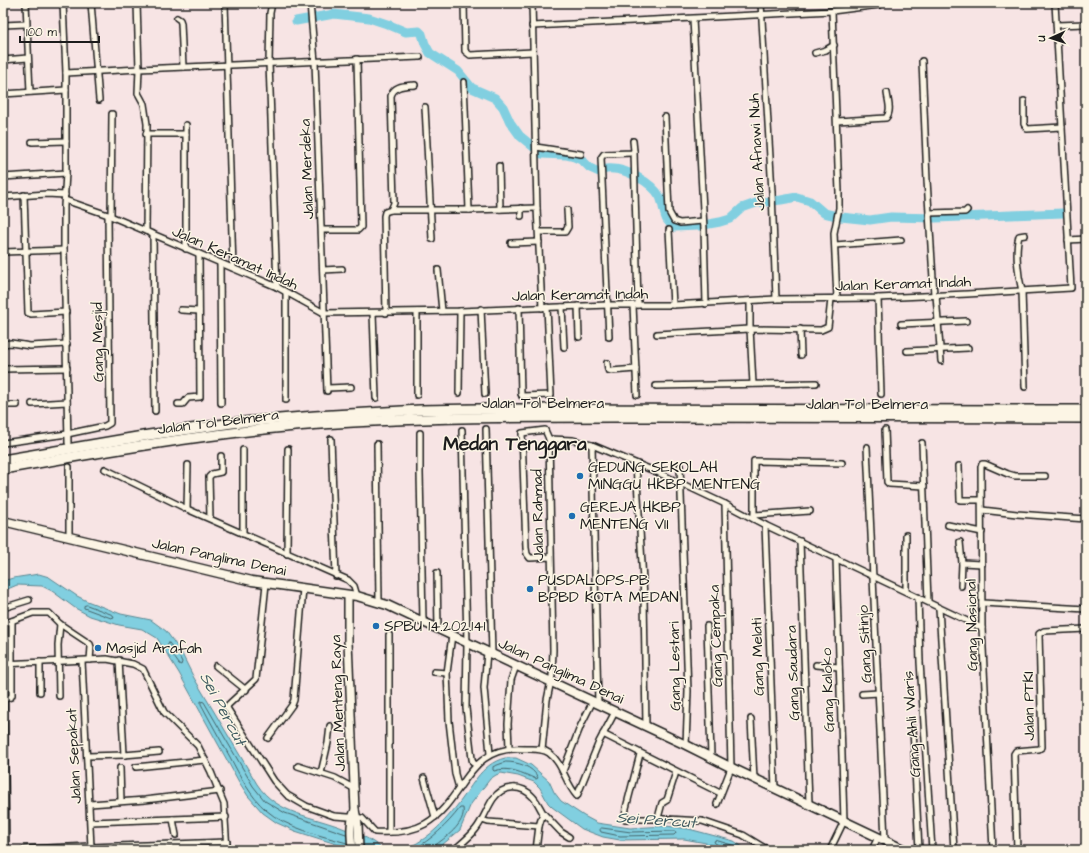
<svg xmlns="http://www.w3.org/2000/svg" width="1089" height="853" viewBox="0 0 1089 853" font-family="'Architects Daughter',sans-serif">
<rect width="100%" height="100%" fill="#f7e4e4"/>
<filter id="ink" filterUnits="userSpaceOnUse"><feTurbulence type="fractalNoise" baseFrequency=".025" numOctaves="2"/><feDisplacementMap in="SourceGraphic" scale="8" xChannelSelector="R" yChannelSelector="G"/><feConvolveMatrix kernelMatrix="1 2 1 2 8 2 1 2 1" color-interpolation-filters="sRGB"/></filter>
<g filter="url(#ink)">
<g fill="#81cfe0" stroke="#598792">
<path d="M 39,574 L 49,577 L 77,596 L 87,601 L 121,614 L 151,620 L 166,631 L 181,652 L 194,678 L 257,784 C 277,815 314,816 345,829 C 354,833 365,836 373,842 C 378,845 380,848 386,850 L 355,850 L 295,831 L 277,823 L 263,813 L 248,796 L 239,782 L 179,673 L 157,638 L 142,629 L 119,625 L 90,616 L 75,608 L 52,591 L 42,586 L 17,585 L 3,591 L 3,581 L 13,578 Z"/>
<path d="M 505,758 L 516,758 L 531,765 L 549,781 L 554,792 L 561,801 L 584,816 L 597,823 L 630,828 L 666,826 L 689,829 L 734,841 L 747,850 L 720,850 L 706,843 L 684,839 L 620,840 L 603,837 L 582,829 L 552,807 L 548,803 L 540,788 L 534,782 L 518,776 L 501,773 L 496,775 L 490,779 L 471,804 L 460,830 L 442,845 L 434,850 L 401,850 C 424,843 441,826 456,807 C 471,789 480,764 505,758 Z"/>
</g>
<g fill="none" stroke-linecap="round" stroke-linejoin="round">
<g stroke="#44646a" stroke-width="1">
<polygon points="87,605 113,615 114,617 111,618 84,608 84,606"/>
<polygon points="169,643 178,654 182,662 181,665 179,664 167,647"/>
<path d="M 506,762 C 517,762 533,766 538,778 L 536,779 C 522,773 509,766 494,771 L 493,770 L 493,767 Z"/>
<polygon points="602,828 631,832 675,831 676,833 674,835 620,836 601,832 600,830"/>
<path d="M 346,834 L 285,813 L 265,801 L 253,786 L 204,702 L 201,701 L 201,704 C 210,721 220,739 230,757 C 240,776 250,796 266,810 C 286,828 322,836 347,843"/>
<path d="M 413,850 C 432,839 447,825 460,808 L 463,808 C 466,824 445,838 434,846 L 432,850"/>
<polyline points="720,850 719,846 714,842 715,840 732,845 741,850"/>
</g>
<path stroke="#81cfe0" stroke-width="9" d="M 296,21 L 334,14 L 369,18 L 387,24 L 406,32 L 419,31 L 422,34 L 425,44 L 430,53 L 458,71 L 472,88 L 495,98 L 503,107 L 510,122 L 520,136 L 542,154 L 566,155 L 574,157 L 583,161 L 590,168 L 599,172 C 601,171 605,169 607,169 C 624,167 652,182 660,197 C 663,203 664,216 667,220 C 669,223 672,225 674,227 L 698,226 L 720,222 L 730,219 L 742,208 L 756,203 L 781,200 L 797,197 L 810,201 L 824,213 L 841,217 L 870,220 L 891,217 L 936,218 L 1063,213"/>
<defs>
<g id="street">
<polyline points="26,3 30,92"/>
<polyline points="63,3 66,73 66,173 64,206 64,250 68,443"/>
<polyline points="91,3 99,100"/>
<polyline points="137,3 139,69 420,57"/>
<polyline points="225,3 233,268"/>
<polyline points="272,3 270,13 269,63 277,287"/>
<polyline points="310,3 315,62 327,391"/>
<polyline points="464,3 465,51 470,55 533,52"/>
<polyline points="532,3 537,208 542,308"/>
<polyline points="761,3 772,192 776,299"/>
<polyline points="832,11 839,192 839,208 834,233 837,299"/>
<polyline points="177,18 180,20 181,23 183,67"/>
<polyline points="693,19 704,229 706,304"/>
<polyline points="3,25 26,24"/>
<polyline points="1057,25 1086,24"/>
<polyline points="532,26 832,11 879,5 879,3"/>
<polyline points="815,53 826,50 834,45"/>
<polyline points="3,60 28,58"/>
<polyline points="922,61 927,180 934,295"/>
<polyline points="66,73 139,69 138,93 144,104 147,124 146,231"/>
<polyline points="464,82 469,210"/>
<polyline points="3,94 66,90"/>
<polyline points="1024,101 1024,124 1027,129 1062,127"/>
<polyline points="425,107 432,239"/>
<polyline points="665,117 669,212 674,221 680,223 703,221"/>
<path d="M 837,121 L 886,118 C 892,111 888,101 887,93"/>
<polyline points="146,134 186,134"/>
<polyline points="32,142 66,141"/>
<polyline points="536,147 581,154"/>
<polyline points="634,151 638,305"/>
<polyline points="499,166 500,209"/>
<polyline points="3,177 66,173"/>
<polyline points="24,195 28,313 31,314 66,312"/>
<polyline points="3,197 47,194 65,195"/>
<polyline points="65,200 108,215 277,287 324,313 460,311 608,305 673,305 776,299 878,298 967,294 1071,288 1055,3"/>
<polyline points="521,208 521,216"/>
<polyline points="391,210 469,210 537,208"/>
<polyline points="929,213 965,212 967,210"/>
<polyline points="111,216 112,114"/>
<polyline points="322,230 358,230 361,227 357,59"/>
<polyline points="669,230 673,305"/>
<polyline points="539,232 565,232 568,227 567,210"/>
<polyline points="153,234 155,411"/>
<polyline points="1068,240 1086,239"/>
<polyline points="511,243 539,242"/>
<polyline points="835,245 901,240"/>
<polyline points="186,249 186,125"/>
<polyline points="3,252 64,250"/>
<polyline points="220,263 221,403"/>
<polyline points="323,270 342,269"/>
<polyline points="438,270 442,311"/>
<polyline points="936,295 941,361"/>
<polyline points="878,298 881,394"/>
<polyline points="750,301 750,329 753,384"/>
<polyline points="633,305 637,395"/>
<polyline points="578,306 579,337"/>
<polyline points="562,307 564,347"/>
<polyline points="519,308 521,394"/>
<polyline points="481,309 485,394"/>
<polyline points="181,310 199,311"/>
<polyline points="373,313 376,398"/>
<path d="M 386,313 L 384,216 L 385,212 L 391,210 L 394,203 L 391,96 C 394,85 405,86 415,85"/>
<polyline points="901,324 966,321"/>
<polyline points="800,329 801,355"/>
<polyline points="657,334 750,329 821,330 828,327 831,299"/>
<polyline points="609,337 601,158 604,154 632,153 634,151 633,141"/>
<polyline points="3,344 11,343 30,346 67,344"/>
<polyline points="907,351 968,348"/>
<polyline points="607,363 608,370 611,371 636,369"/>
<polyline points="3,369 67,368"/>
<polyline points="656,386 816,383"/>
<path d="M 1025,387 L 1022,291 C 1018,276 1015,251 1019,236 L 1025,235"/>
<polyline points="328,388 351,387"/>
<polyline points="459,393 460,311"/>
<polyline points="417,395 417,312"/>
<polyline points="522,396 551,395 547,307"/>
<polyline points="286,400 286,293"/>
<polyline points="32,404 67,402"/>
<polyline points="178,404 183,404 188,398 200,397 199,254"/>
<polyline points="3,405 17,405"/>
<polyline points="486,429 492,654"/>
<polyline points="462,430 467,643 466,708 472,759 473,763 477,765"/>
<polyline points="885,430 887,482 889,484 924,486"/>
<polyline points="420,433 420,473 423,621"/>
<polyline points="331,439 336,576"/>
<polyline points="549,439 573,440 592,445 659,473 725,504 765,525 982,628"/>
<polyline points="3,443 67,434 105,426 110,423 108,215"/>
<polyline points="922,443 928,601"/>
<polyline points="377,444 379,602"/>
<polyline points="592,445 598,704"/>
<polyline points="867,447 885,840"/>
<polyline points="636,464 644,597 646,727"/>
<polyline points="680,466 688,691 686,745"/>
<polyline points="959,466 960,500 981,500"/>
<polyline points="105,469 187,509 348,580 354,586 357,596"/>
<polyline points="187,509 188,465"/>
<polyline points="982,510 1017,514 1086,519"/>
<polyline points="754,515 810,511"/>
<polyline points="210,518 209,477 212,474 221,472 221,456"/>
<polyline points="754,519 754,461 842,463"/>
<polyline points="765,525 775,789"/>
<polyline points="948,525 982,532"/>
<polyline points="243,534 243,450"/>
<polyline points="906,535 906,591"/>
<polyline points="69,537 69,467"/>
<polyline points="800,541 809,804"/>
<polyline points="960,542 962,563"/>
<polyline points="287,554 288,449"/>
<polyline points="437,573 438,629"/>
<path d="M 266,584 L 256,679 L 228,705 L 227,708 L 274,781 L 287,795 L 306,806 L 334,816 L 362,818 L 375,832 C 391,833 411,832 425,824 C 466,800 465,744 525,749 C 533,749 542,748 549,753 C 563,763 565,783 577,796 L 599,742 L 615,712"/>
<polyline points="961,586 962,563 982,564"/>
<polyline points="918,597 920,662 932,850"/>
<polyline points="982,603 1086,609"/>
<polyline points="3,608 29,600"/>
<polyline points="939,608 954,850"/>
<polyline points="3,624 33,613 49,613 60,624 90,644 91,647 90,660"/>
<polyline points="707,626 711,757"/>
<polyline points="389,635 389,832"/>
<polyline points="452,635 447,673 448,695 449,721 455,774 459,788"/>
<polyline points="487,652 484,688 490,754"/>
<polyline points="119,660 124,755 159,752"/>
<polyline points="82,661 91,847 227,842"/>
<polyline points="40,662 40,692"/>
<polyline points="3,664 107,659 133,664 143,669 164,712 198,746 211,772 224,804 227,850"/>
<polyline points="816,665 839,667"/>
<polyline points="216,666 246,690"/>
<polyline points="434,672 447,673"/>
<polyline points="862,694 879,693"/>
<polyline points="59,696 58,645 60,624"/>
<polyline points="751,719 754,779"/>
<polyline points="913,729 919,850"/>
<polyline points="603,734 720,793"/>
<polyline points="268,738 292,705 294,700 303,588"/>
<polyline points="509,748 508,724 511,680 516,666"/>
<polyline points="542,750 547,700 552,676 553,650 549,439 545,430 522,433 526,548 527,554 530,558 551,557"/>
<polyline points="640,754 626,808 625,819 668,819 702,821 743,835 768,850"/>
<polyline points="87,756 124,755"/>
<polyline points="298,766 335,778 355,789"/>
<polyline points="136,767 205,760"/>
<polyline points="120,768 121,801"/>
<polyline points="563,771 581,725 593,701"/>
<polyline points="321,773 328,743 330,726"/>
<polyline points="424,778 435,817"/>
<polyline points="90,804 145,800 220,791"/>
<polyline points="717,804 731,768 725,504"/>
<polyline points="658,818 662,803 667,800 676,772"/>
<polyline points="173,819 176,835"/>
<polyline points="482,820 488,822 539,826"/>
<polyline points="91,822 226,817"/>
<polyline points="6,850 4,701 5,699 11,697 12,695 12,621"/>
<path d="M 454,850 C 462,843 470,837 476,829 C 483,820 487,808 493,799 C 503,785 521,784 533,797 C 537,801 540,808 543,813"/>
<polyline points="536,850 539,826 543,813 561,832 569,837"/>
<polyline points="830,850 844,821 836,558"/>
<polyline points="872,850 878,837"/>
<polyline points="993,850 982,628 981,467 982,464 985,464 1008,474 1015,476 1045,476"/>
<polyline points="1017,850 1014,754 1016,751 1039,749 1042,747 1039,634 1044,631 1086,629"/>
</g>
<g id="secondary">
<polyline points="348,595 348,642 355,810 358,824 359,850"/>
<polyline points="25,850 91,847 91,850"/>
<path d="M 352,850 C 351,836 349,823 355,810"/>
</g>
<polyline id="primary" points="3,521 252,581 357,596 387,605 686,745 734,769 905,850"/>
<g id="highway">
<polyline points="3,460 149,435 232,423 315,416 420,410 478,409 1086,410"/>
<path d="M 3,469 C 100,452 197,435 295,426 C 416,416 538,417 660,417 C 802,417 944,418 1086,418"/>
</g>
</defs>
<use href="#street" stroke="#1c1c1c" stroke-width="8"/>
<use href="#secondary" stroke="#1c1c1c" stroke-width="10"/>
<use href="#primary" stroke="#1c1c1c" stroke-width="11"/>
<use href="#highway" stroke="#1c1c1c" stroke-width="12"/>
<use href="#street" stroke="#fcf5e5" stroke-width="5"/>
<use href="#secondary" stroke="#fcf5e5" stroke-width="7"/>
<use href="#primary" stroke="#fcf5e5" stroke-width="8"/>
<use href="#highway" stroke="#fcf5e5" stroke-width="9"/>
</g>
</g>
<g fill="#1f6fb2" stroke="#fcf5e5" stroke-width="1.5">
<circle cx="580" cy="476" r="4"/>
<circle cx="572" cy="516" r="4"/>
<circle cx="530" cy="589" r="4"/>
<circle cx="376" cy="626" r="4"/>
<circle cx="98" cy="648" r="4"/>
</g>
<g text-anchor="middle" dominant-baseline="central" stroke-width="3" stroke-linejoin="round" paint-order="stroke">
<g font-size="15" fill="#1c1c1c" stroke="#fcf5e5">
<text transform="translate(757 152) rotate(-93)">Jalan Afnawi Nuh</text>
<text transform="translate(307 169) rotate(-92)">Jalan Merdeka</text>
<text transform="translate(235 258) rotate(24)">Jalan Keramat Indah</text>
<text transform="translate(903 284) rotate(-2)">Jalan Keramat Indah</text>
<text transform="translate(580 295) rotate(-1)">Jalan Keramat Indah</text>
<text transform="translate(98 342) rotate(-91)">Gang Mesjid</text>
<text x="543" y="403">Jalan Tol Belmera</text>
<text x="867" y="404">Jalan Tol Belmera</text>
<text transform="translate(218 422) rotate(-7)">Jalan Tol Belmera</text>
<text transform="translate(538 515) rotate(-91)">Jalan Rahmad</text>
<text transform="translate(219 557) rotate(12)">Jalan Panglima Denai</text>
<text transform="translate(972 625) rotate(-91)">Gang Nasional</text>
<text transform="translate(716 636) rotate(-92)">Gang Cempaka</text>
<text transform="translate(865 644) rotate(-93)">Gang Sitinjo</text>
<text transform="translate(758 657) rotate(-92)">Gang Melati</text>
<text transform="translate(675 666) rotate(-91)">Gang Lestari</text>
<text transform="translate(561 671) rotate(25)">Jalan Panglima Denai</text>
<text transform="translate(793 673) rotate(-92)">Gang Saudara</text>
<text transform="translate(828 690) rotate(-92)">Gang Kaloko</text>
<text transform="translate(338 703) rotate(-92)">Jalan Menteng Raya</text>
<text transform="translate(1029 706) rotate(-91)">Jalan PTKI</text>
<text transform="translate(912 724) rotate(-94)">Gang Ahli Waris</text>
<text transform="translate(74 756) rotate(-93)">Jalan Sepakat</text>
</g>
<g font-size="15" fill="#1c1c1c" stroke="#fcf5e5" text-anchor="start">
<text x="588" y="467">GEDUNG SEKOLAH<tspan x="588" dy="17">MINGGU HKBP MENTENG</tspan></text>
<text x="580" y="507">GEREJA HKBP<tspan x="580" dy="17">MENTENG VII</tspan></text>
<text x="538" y="580">PUSDALOPS-PB<tspan x="538" dy="17">BPBD KOTA MEDAN</tspan></text>
<text x="384" y="626">SPBU 14.202.141</text>
<text x="106" y="648">Masjid Arafah</text>
</g>
<g font-size="16" font-style="italic" fill="#3f5b61" stroke="#fcf5e5">
<text transform="translate(223 709) rotate(62)">Sei Percut</text>
<text transform="translate(656 820) rotate(4)">Sei Percut</text>
</g>
<g font-size="19" font-weight="bold" fill="#1c1c1c" stroke="#fcf5e5">
<text x="515" y="444">Medan Tenggara</text>
</g>
</g>
<rect width="1089" height="853" fill="none" stroke="#fcf5e5" stroke-width="16"/>
<rect x="8" y="8" width="1073" height="837" fill="none" stroke="#1c1c1c" stroke-width="1.5" filter="url(#ink)"/>
<g transform="translate(1051 38) rotate(267)" stroke="#fcf5e5" stroke-width="3" paint-order="stroke">
<path d="M0-3L7 15L0 10L-7 15Z" fill="#1c1c1c"/>
<text y="-6" font-size="11" font-weight="bold" text-anchor="middle" fill="#1c1c1c">U</text>
</g>
<path d="M20 36v6h79v-6" fill="none" stroke="#1c1c1c" stroke-width="2"/>
<text x="26" y="36" font-size="12" fill="#1c1c1c" stroke="#fcf5e5" stroke-width="3" paint-order="stroke">100 m</text>
</svg>
